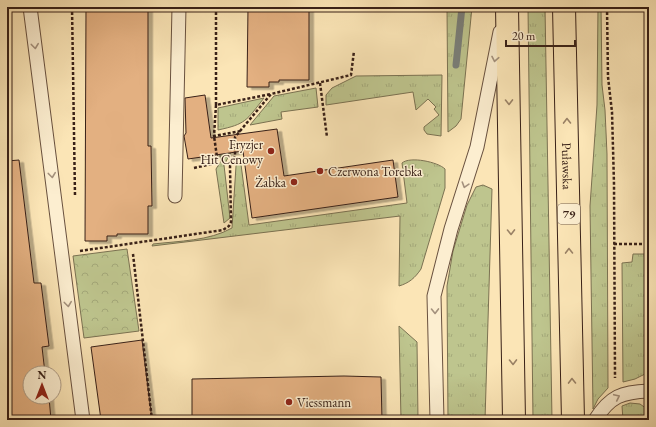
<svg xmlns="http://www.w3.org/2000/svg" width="656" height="427" viewBox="0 0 656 427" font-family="'EB Garamond',serif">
<defs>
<pattern id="grass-tufts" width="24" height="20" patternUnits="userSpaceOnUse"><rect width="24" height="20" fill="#bec58e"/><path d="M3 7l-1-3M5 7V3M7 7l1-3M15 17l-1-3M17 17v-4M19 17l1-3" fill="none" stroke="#a4a97a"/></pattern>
<pattern id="forest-crowns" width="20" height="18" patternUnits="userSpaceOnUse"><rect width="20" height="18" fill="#bec58e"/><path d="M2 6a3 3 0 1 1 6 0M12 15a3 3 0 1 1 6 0" fill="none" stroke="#a4a97a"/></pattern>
<filter id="shadow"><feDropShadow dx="4.5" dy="2.5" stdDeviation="0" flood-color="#0004"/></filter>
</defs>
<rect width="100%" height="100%" fill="#fbe5b6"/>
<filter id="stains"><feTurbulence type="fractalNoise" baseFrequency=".005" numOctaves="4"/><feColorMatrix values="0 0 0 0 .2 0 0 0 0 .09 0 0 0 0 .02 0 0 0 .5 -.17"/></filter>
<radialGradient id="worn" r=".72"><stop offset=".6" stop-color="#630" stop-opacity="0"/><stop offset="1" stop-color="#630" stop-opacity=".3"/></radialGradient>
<g fill="url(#grass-tufts)" stroke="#7b7252">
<polygon points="447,7 472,7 461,119 456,126 448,132"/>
<polygon points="528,7 545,7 552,420 533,420"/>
<polygon points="598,7 601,7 602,85 605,110 607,154 608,388 598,399 593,409 590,206 597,105"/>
<polygon points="442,75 441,136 427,134 424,130 424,127 439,115 434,109 436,107 428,99 416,110 413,92 326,105 326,95 332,88 356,76"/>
<polygon points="316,88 318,107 281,112 282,119 250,125 274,96"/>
<path d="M 264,98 C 246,121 246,124 218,130 L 218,108 Z"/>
<polygon points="219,150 231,152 224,165 230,218 224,223 216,169 221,161"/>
<path d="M 240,157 L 249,225 L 407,203 L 402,163 C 410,156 438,162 445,169 L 445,188 L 421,269 C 415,278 409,283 399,286 L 400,216 L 152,246 L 153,244 C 179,241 209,241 232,228 L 236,166 Z"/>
<polygon points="483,185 492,189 485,420 448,420 447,286 453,251 467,205 476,187"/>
<polygon points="633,254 645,254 646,361 649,361 649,372 635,379 623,382 622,263 632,262"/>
<polygon points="399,326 417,342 418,420 401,420"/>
<polygon points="630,403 640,404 647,409 649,420 623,420 622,406"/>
</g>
<polygon fill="url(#forest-crowns)" stroke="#7b7252" points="127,249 139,331 84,338 73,256"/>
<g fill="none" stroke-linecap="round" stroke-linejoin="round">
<polyline stroke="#797e79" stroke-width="7" points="456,65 462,7"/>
</g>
<g fill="#e3b081" stroke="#382017" filter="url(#shadow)">
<polygon points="86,7 148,7 148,146 151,146 152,206 148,206 148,234 117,234 117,236 107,236 107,241 85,241"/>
<polygon points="248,7 309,7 309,80 279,80 279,82 269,82 269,87 247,87"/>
<polygon points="205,95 211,138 277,129 284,176 393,160 398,197 252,218 243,151 188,159 184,136 186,133 185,98"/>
<polygon points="19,160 34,283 41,283 49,346 42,347 45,373 30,373 30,397 49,397 51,420 7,420 7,161"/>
<polygon points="142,340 152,420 101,420 91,347"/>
<polygon points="344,376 381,377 382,420 192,420 192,379"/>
</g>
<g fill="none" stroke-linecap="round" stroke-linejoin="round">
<defs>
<g id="lane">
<polyline points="30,7 83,420"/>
<polyline points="175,196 179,7"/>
<polyline points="437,420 434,296 451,229 477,147 500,32"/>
<path d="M 595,420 C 610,396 622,392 649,391"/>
</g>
<g id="primary">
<polyline points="507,7 514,420"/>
<path id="s1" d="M 564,7 L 573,420"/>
</g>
</defs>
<use href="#lane" stroke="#69513f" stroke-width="15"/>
<use href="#primary" stroke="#382017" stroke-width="24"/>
<g stroke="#382017" stroke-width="2.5" stroke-dasharray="3 2" stroke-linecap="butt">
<polyline points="72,7 75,196"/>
<polyline points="216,7 216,105 271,94"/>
<polyline points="607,7 608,77 612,112 614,184 615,378"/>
<polyline points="320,83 327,137"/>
<polyline points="216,105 214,136 241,131"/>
<polyline points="194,168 216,163 217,157 214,136"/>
<polyline points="614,244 649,244"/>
<polyline points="80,251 223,230 229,226 231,222 230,166 235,156 235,137 271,94 351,75 354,51"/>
<polyline points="133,254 152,420"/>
</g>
<use href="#lane" stroke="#fceed0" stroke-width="13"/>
<use href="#primary" stroke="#fbe5b6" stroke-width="22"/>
</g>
<defs><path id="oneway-chevron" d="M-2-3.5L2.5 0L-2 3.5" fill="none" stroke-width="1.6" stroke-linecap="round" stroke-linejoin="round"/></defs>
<g stroke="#a4917d">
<use href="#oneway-chevron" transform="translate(35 46) rotate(83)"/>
<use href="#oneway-chevron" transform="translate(495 59) rotate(101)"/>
<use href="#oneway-chevron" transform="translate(52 175) rotate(83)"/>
<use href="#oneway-chevron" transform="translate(465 185) rotate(107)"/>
<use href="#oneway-chevron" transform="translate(68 304) rotate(83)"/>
<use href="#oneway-chevron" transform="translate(435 311) rotate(89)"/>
<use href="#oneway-chevron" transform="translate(617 397) rotate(-25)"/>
</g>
<g stroke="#9a8266">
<use href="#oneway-chevron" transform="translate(509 102) rotate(89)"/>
<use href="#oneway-chevron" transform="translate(567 121) rotate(-91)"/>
<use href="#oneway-chevron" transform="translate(511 232) rotate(89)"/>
<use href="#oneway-chevron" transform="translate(569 251) rotate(-91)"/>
<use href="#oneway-chevron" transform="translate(513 362) rotate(89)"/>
<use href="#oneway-chevron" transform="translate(572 381) rotate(-91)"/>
</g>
<g fill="#8f2418" stroke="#fceed0" stroke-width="1.5">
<circle cx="271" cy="151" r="4"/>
<circle cx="320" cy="171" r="4"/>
<circle cx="294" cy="182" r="4"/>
<circle cx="289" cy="402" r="4"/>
</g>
<g text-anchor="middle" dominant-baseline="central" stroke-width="3" stroke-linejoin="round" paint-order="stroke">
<rect fill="#fceed0" stroke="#735e4e" stroke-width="1" x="558" y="204" width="22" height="20" rx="3"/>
<g font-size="12" font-weight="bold" fill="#382017">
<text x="569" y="214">79</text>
</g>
<g font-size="13" fill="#382017" stroke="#fceed0" text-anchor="end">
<text x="263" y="144">Fryzjer<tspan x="263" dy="15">Hit Cenowy</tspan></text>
<text x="328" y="171" text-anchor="start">Czerwona Torebka</text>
<text x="286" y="182">Żabka</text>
<text x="297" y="402" text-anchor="start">Viessmann</text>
</g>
<g font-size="13" fill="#382017" stroke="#fceed0">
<text stroke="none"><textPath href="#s1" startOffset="159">Puławska</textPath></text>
</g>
</g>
<rect width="656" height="427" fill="none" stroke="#fbe5b6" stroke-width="24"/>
<rect x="8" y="8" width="640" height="411" fill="none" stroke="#382017" stroke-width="2"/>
<rect x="12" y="12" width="632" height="403" fill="none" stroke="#382017"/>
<g transform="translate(42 385)"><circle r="19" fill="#fceed0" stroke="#ae9c86"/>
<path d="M0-3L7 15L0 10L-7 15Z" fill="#8f2418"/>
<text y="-6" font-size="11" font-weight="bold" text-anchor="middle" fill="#382017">N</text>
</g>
<path d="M506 40v6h69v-6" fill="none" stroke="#382017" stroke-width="2"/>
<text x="512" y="40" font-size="12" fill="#382017" stroke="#fceed0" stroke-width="3" paint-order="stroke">20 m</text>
<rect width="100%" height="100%" filter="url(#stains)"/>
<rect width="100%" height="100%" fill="url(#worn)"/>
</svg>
